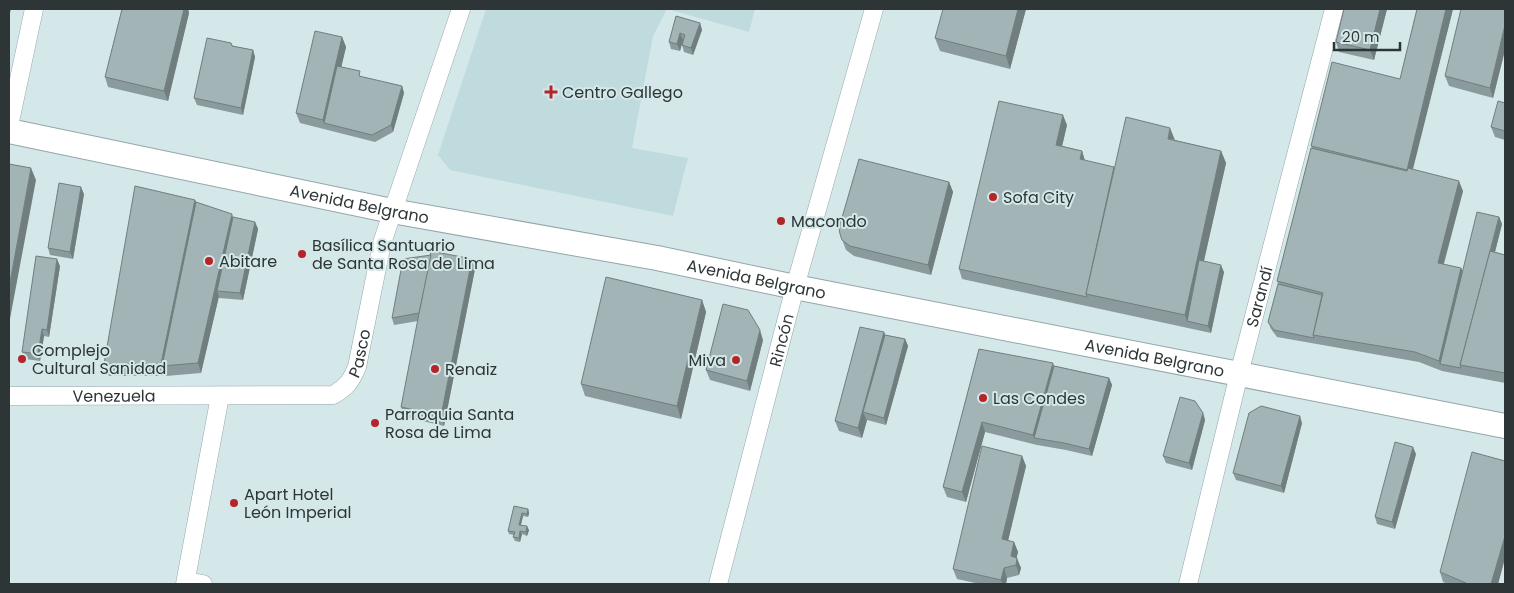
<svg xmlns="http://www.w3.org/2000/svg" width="1514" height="593" viewBox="0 0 1514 593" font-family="Poppins,sans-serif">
<rect width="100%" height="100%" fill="#d4e8ea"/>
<polygon fill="#bfdbde" points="486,9 755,9 749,32 667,9 653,36 632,148 688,158 673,216 450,170 438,155"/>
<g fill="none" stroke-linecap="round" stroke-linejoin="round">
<defs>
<g id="street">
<polyline points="9,126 34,9"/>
<path id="s1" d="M 9,396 L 333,395 C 347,387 351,381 357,367 L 382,243 L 461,9"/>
<polyline points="186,581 203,584"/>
<polyline points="185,584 220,396"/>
<path id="s2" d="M 718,584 L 795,287 L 874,9"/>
<path id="s3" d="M 1188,584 L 1239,374 L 1334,9"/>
</g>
<g id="secondary">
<path id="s4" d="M 9,131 L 392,211 L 657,258 L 795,287 L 1505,426"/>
</g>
</defs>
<use href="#street" stroke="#94a6a9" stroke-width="19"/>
<use href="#secondary" stroke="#94a6a9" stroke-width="26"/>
<use href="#street" stroke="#fff" stroke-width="18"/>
<use href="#secondary" stroke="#fff" stroke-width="24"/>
</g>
<g fill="#8b9b9d">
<polygon points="122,9 188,9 189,13 168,101 108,87 105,77"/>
<polygon points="1026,9 1010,69 940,51 935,38"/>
<polygon points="1387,9 1374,60 1339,52 1336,42"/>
<polygon points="1417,9 1453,9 1413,169 1463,191 1444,264 1461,268 1463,271 1499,217 1502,224 1495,252 1505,255 1505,383 1442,371 1419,362 1277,337 1271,329 1268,322 1278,284 1277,281 1312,148 1311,146 1400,79"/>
<polygon points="1505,9 1505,50 1493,98 1449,86 1445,76"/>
<polygon points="676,16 700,23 702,30 693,55 684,52 682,45 683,40 680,51 671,49 669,42"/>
<polygon points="342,37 346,47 341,67 362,77 402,86 404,93 393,132 375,142 300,123 296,113"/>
<polygon points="231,43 233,46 253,50 255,57 243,115 197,105 194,98"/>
<polygon points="1505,103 1505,140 1495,137 1491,127"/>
<polygon points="1067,125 1062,146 1082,151 1085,161 1114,167 1175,140 1221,151 1226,163 1204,261 1224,272 1211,333 962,279 959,269"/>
<polygon points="949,182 953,192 931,275 854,256 846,250 840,234"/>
<polygon points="84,194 73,259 50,255 48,248"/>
<polygon points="195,200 196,202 233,217 255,222 258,229 243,300 219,298 219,296 201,373 166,376 109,376 104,364"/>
<polygon points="472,259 475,269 444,426 405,417 401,407 418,321 394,325 392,318"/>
<polygon points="60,266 49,337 44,336 40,361 25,359 22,352"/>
<polygon points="702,300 706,312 681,419 585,396 581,384"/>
<polygon points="884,332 885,335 905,339 908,346 886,425 867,420 862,438 839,431 835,421"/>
<polygon points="763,340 750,391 710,380 706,370"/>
<polygon points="979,349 1109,378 1112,385 1092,456 1066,450 1037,445 985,432 966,502 947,497 943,487"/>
<polygon points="1203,413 1205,420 1192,470 1166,463 1163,456"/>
<polygon points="1302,423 1284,493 1236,480 1233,473"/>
<polygon points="1416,454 1395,529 1377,524 1375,517"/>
<polygon points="1022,456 1026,466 1008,541 1014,542 1018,552 1016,558 1021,568 1019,575 1007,578 1006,584 980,584 957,579 953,569"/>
<polygon points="514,506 528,509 529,513 528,517 523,516 521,525 529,530 527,536 522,534 520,542 515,541 513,537 514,535 509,534 508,531"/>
<polygon points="1505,558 1498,584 1448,584 1443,582 1440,572"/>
</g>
<g fill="#717e7f">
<polygon points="9,9 11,9 9,17"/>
<polygon points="184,9 188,9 189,13 168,101 164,91"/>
<polygon points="1018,9 1026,9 1010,69 1006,56"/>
<polygon points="1380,9 1387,9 1374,60 1370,50"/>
<polygon points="1446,9 1453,9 1410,180 1407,170"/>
<polygon points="700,23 702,30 693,55 691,48"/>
<polygon points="1505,25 1505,50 1493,98 1490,88"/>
<polygon points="680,33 683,40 680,51 677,44"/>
<polygon points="342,37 346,47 328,124 324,123 323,120"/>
<polygon points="253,50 255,57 243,115 241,108"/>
<polygon points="402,86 404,93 393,132 391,125"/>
<polygon points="1063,115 1067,125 1060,155 1056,145"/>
<polygon points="1170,128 1175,140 1168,139"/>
<polygon points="1082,151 1085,161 1080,159"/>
<polygon points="1221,151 1226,163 1190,322 1187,321 1185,315"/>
<polygon points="31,168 36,180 9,324 9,288"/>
<polygon points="1459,181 1463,191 1441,273 1438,263"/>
<polygon points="949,182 953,192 931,275 928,265"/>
<polygon points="81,187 84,194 73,259 70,252"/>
<polygon points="195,200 200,212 162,366 161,364"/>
<polygon points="232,214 235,224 217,291 219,296 201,373 198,363"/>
<polygon points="1499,217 1502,224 1466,366 1462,366"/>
<polygon points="255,222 258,229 243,300 240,293"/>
<polygon points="57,259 60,266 49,337 47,330"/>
<polygon points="472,259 475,269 444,426 441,416"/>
<polygon points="1221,265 1224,272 1211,333 1208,326"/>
<polygon points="1461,268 1465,278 1440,364 1439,361"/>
<polygon points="702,300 706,312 681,419 677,406"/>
<polygon points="42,329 44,336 40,361 38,354"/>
<polygon points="760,330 763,340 750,391 747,381"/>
<polygon points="884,332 888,342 863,412 866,419 867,420 862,438 858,428"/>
<polygon points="905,339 908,346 886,425 884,418"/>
<polygon points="1053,363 1056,373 1034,438 1033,435"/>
<polygon points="1109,378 1112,385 1092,456 1089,449"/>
<polygon points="1203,413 1205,420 1192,470 1189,463"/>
<polygon points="1300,416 1302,423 1284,493 1281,486"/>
<polygon points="982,422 985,432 966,502 962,492"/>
<polygon points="1413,447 1416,454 1395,529 1392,522"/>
<polygon points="1022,456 1026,466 1006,549 1002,539"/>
<polygon points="528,509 529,513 528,517 527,514"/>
<polygon points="522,513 523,516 520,528 519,525"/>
<polygon points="527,526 529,530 527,536 526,532"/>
<polygon points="520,531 522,534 520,542 519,538"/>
<polygon points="1505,536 1505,558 1498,584 1491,584"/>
<polygon points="1014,542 1018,552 1015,565 1011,556"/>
<polygon points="1017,558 1021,568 1019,575 1016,565"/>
<polygon points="1004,568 1007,578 1006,584 1002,584 1001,580"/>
</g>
<g fill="#a2b4b6" stroke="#717e7f">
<polygon points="122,9 184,9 164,91 105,77"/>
<polygon points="943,9 1018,9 1006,56 935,38"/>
<polygon points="1344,9 1380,9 1370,50 1336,42"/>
<polygon points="1417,9 1446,9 1407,170 1311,146 1332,62 1400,79"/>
<polygon points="1461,9 1505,9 1505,25 1490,88 1445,76"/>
<polygon points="676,16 700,23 691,48 682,45 685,35 680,33 677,44 669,42"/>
<polygon points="315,31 342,37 323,120 296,113"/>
<polygon points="207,38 231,43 232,46 253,50 241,108 194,98"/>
<polygon points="337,66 360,71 359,76 402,86 391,125 372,135 324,123"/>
<polygon points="999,101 1063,115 1056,145 1082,151 1080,159 1114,167 1086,294 1087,297 959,269"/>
<polygon points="1498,101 1505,103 1505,131 1491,127"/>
<polygon points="1126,117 1170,128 1168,139 1221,151 1185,315 1086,294"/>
<polygon points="1311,148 1407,171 1408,168 1459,181 1438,263 1461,268 1439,361 1415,352 1313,335 1323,293 1277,281"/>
<polygon points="859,159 949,182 928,265 850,246 842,240 840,234 839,228"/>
<polygon points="9,164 31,168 9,288"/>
<polygon points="59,183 81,187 70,252 48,248"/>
<polygon points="135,186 195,200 161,364 104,364"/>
<polygon points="196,202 232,214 198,363 162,366"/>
<polygon points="1477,212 1499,217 1460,365 1461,368 1440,364"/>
<polygon points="233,217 255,222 240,293 217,291"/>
<polygon points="431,251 472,259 441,416 401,407"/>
<polygon points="1490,251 1505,255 1505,373 1460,365"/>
<polygon points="431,255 419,313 392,318 403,259"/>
<polygon points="36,256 57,259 47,330 42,329 38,354 22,352"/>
<polygon points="1199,260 1221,265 1208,326 1187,321"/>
<polygon points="606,277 702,300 677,406 581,384"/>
<polygon points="1278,284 1322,295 1313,335 1314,338 1274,330 1268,322"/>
<polygon points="723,304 748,310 760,330 747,381 706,370"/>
<polygon points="860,327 884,332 858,428 835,421"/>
<polygon points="885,335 905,339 884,418 863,412"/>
<polygon points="979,349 1053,363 1033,435 982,422 962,492 943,487"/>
<polygon points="1054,366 1109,378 1089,449 1064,443 1034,438"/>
<polygon points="1180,397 1195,401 1203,413 1189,463 1163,456"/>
<polygon points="1261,406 1300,416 1281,486 1233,473 1249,413"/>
<polygon points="1395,442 1413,447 1392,522 1375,517"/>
<polygon points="982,446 1022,456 1002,539 1014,542 1011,556 1017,558 1016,565 1004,568 1001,580 953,569"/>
<polygon points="1472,452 1505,461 1505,536 1491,584 1466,584 1466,583 1440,572"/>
<polygon points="514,506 528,509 527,514 522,513 519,525 527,526 526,532 520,531 519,538 513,537 515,532 508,531"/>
</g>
<g fill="#b52429" stroke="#d4e8ea" stroke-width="2">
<path d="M548.5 84.5h5v5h5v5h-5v5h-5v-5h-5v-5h5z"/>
<circle cx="993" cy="197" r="5"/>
<circle cx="781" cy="221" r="5"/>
<circle cx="302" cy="254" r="5"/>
<circle cx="209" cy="261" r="5"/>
<circle cx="22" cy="359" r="5"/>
<circle cx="736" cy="360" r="5"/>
<circle cx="435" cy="369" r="5"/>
<circle cx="983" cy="398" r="5"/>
<circle cx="375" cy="423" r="5"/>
<circle cx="234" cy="503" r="5"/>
</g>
<g text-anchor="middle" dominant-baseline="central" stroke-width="4" stroke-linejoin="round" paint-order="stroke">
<g font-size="16" fill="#2d3536" stroke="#d4e8ea" text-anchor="start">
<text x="562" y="92">Centro Gallego</text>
<text x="1003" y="197">Sofa City</text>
<text x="791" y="221">Macondo</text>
<text x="312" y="245">Basílica Santuario<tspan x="312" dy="18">de Santa Rosa de Lima</tspan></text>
<text x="219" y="261">Abitare</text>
<text x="32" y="350">Complejo<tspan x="32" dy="18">Cultural Sanidad</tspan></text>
<text x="726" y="360" text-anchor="end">Miva</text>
<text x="445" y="369">Renaiz</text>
<text x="993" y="398">Las Condes</text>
<text x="385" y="414">Parroquia Santa<tspan x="385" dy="18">Rosa de Lima</tspan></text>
<text x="244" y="494">Apart Hotel<tspan x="244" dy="18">León Imperial</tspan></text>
</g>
<g font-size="16" fill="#2d3536" stroke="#d4e8ea">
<text stroke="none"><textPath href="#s4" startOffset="358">Avenida Belgrano</textPath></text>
<text stroke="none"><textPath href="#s4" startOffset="762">Avenida Belgrano</textPath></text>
<text stroke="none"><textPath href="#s3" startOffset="296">Sarandí</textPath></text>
<text stroke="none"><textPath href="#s2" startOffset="252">Rincón</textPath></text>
<text stroke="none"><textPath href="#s1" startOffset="376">Pasco</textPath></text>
<text stroke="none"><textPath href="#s4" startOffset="1168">Avenida Belgrano</textPath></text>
<text stroke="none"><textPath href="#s1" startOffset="105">Venezuela</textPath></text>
</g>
</g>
<rect width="1514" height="593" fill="none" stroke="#2d3536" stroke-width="20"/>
<path d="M1334 42v8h66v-8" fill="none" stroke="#2d3536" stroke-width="2.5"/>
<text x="1342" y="42" font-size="15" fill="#2d3536" stroke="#d4e8ea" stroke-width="4" paint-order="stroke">20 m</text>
</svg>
